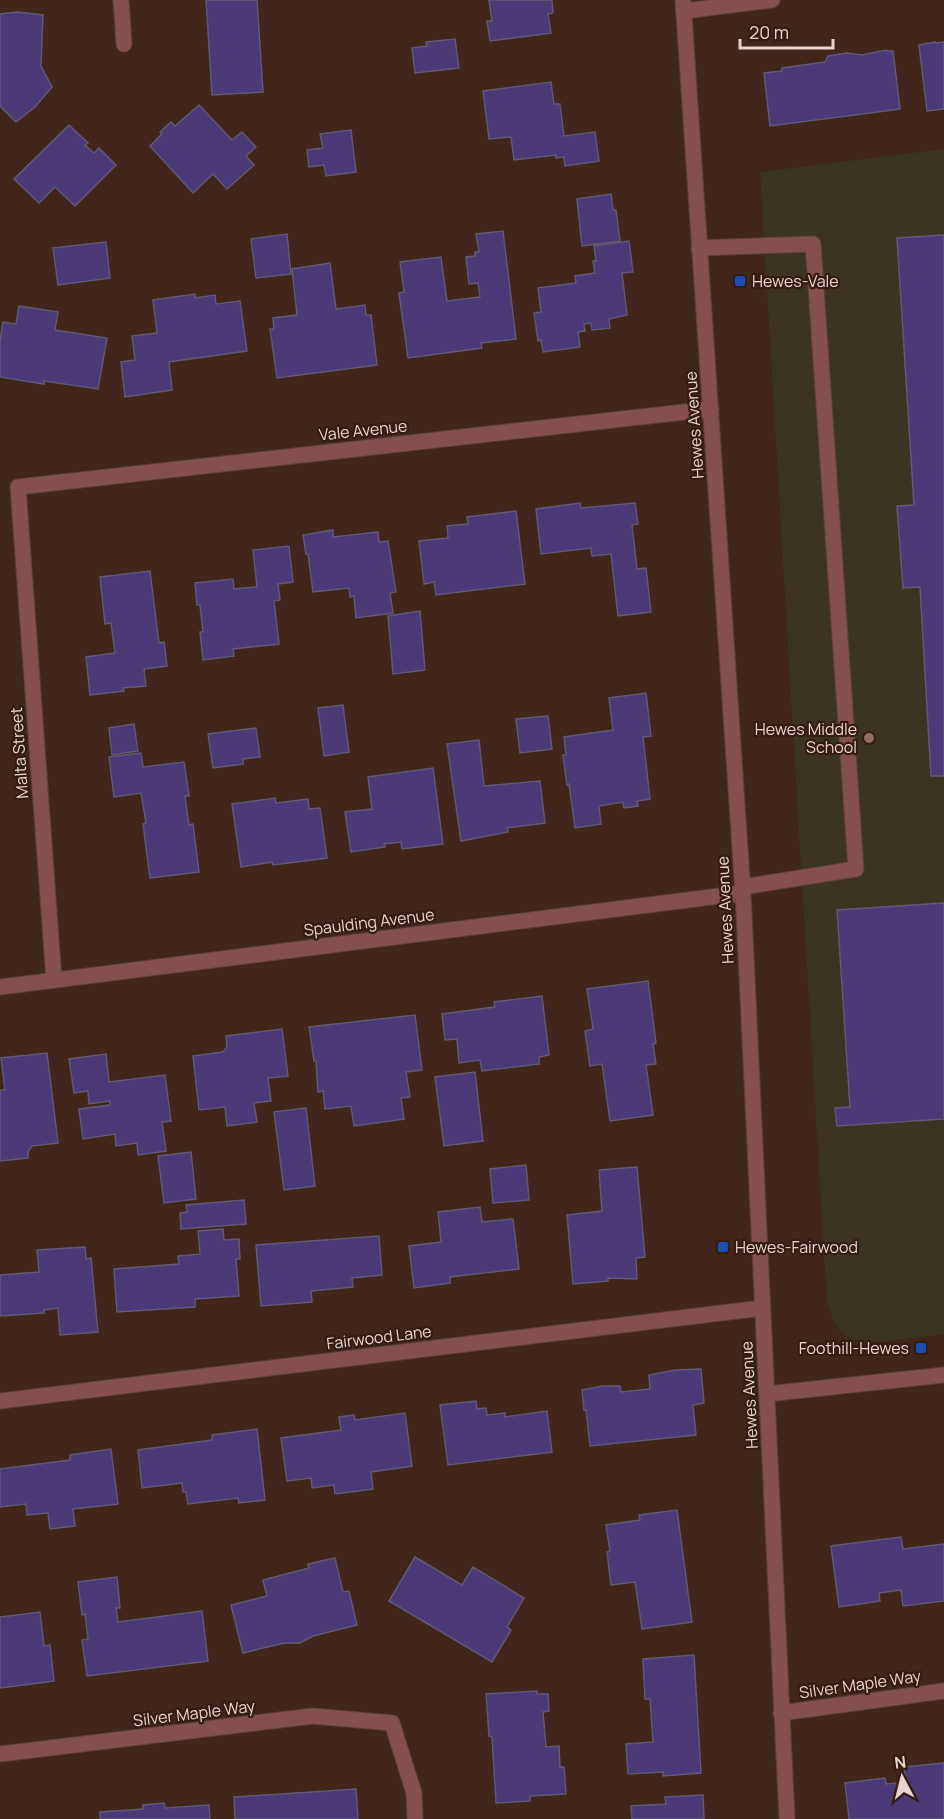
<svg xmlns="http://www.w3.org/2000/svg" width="944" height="1819" viewBox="0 0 944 1819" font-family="Manrope,sans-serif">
<rect width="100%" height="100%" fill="#40261b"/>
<polygon fill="#3c3423" points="944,149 944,1334 881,1342 854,1341 837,1328 827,1303 760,172"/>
<g fill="#4a3877" stroke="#5f5975" stroke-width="1.5">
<polygon points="206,0 257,0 263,92 212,95"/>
<polygon points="489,0 552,0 553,13 548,14 551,33 490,41 487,21 492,21"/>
<polygon points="18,12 43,15 41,66 52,87 35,107 16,122 0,106 0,14"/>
<polygon points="455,39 459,68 415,73 412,48 427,46 426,42"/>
<polygon points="935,42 935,43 944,42 944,109 927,111 919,45"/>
<polygon points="886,50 887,51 893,51 900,109 770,126 764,73 782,71 782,68 825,62 828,56 847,53 862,55"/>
<polygon points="551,82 554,104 560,104 564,136 595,132 599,161 565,166 564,157 556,158 556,155 514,160 511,137 489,139 483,91"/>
<polygon points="199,105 232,140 242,132 256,147 246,156 254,165 227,189 213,174 193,193 150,146 162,134 160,132 171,122 175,126"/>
<polygon points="69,125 88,143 85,145 94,153 99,148 116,165 75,206 55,187 39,203 14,179"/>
<polygon points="351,130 356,172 326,176 324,165 309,167 307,150 323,148 320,134"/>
<polygon points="611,194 613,210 616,210 620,241 582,246 577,199"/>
<polygon points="503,231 516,339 481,343 482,348 408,358 399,293 404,292 400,262 441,257 447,301 480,297 478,283 469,284 466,257 475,256 475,252 479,252 476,234"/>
<polygon points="287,234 291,274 256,278 251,239"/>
<polygon points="944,235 944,776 931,776 920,587 903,588 897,506 914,505 897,238"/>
<polygon points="629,241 633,272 622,273 627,315 609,319 610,328 592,330 591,323 584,324 585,331 578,332 580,347 543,352 541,340 538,341 534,313 541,312 538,288 576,283 575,276 595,273 593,261 596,261 594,246"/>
<polygon points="106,242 110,278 58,285 53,248"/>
<polygon points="330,263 336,309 365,305 366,315 371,315 377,365 277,378 270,329 274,329 273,318 297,315 292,269"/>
<polygon points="195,294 195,298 215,295 216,304 240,301 247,351 169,362 172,390 125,397 121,362 135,360 132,336 157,333 153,300"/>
<polygon points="19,306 58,312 55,330 107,338 98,389 44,381 44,384 0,377 0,341 3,322 16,324"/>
<polygon points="580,503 581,508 635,503 638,524 632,525 637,569 646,568 651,612 618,616 611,554 592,556 591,548 541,554 536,509"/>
<polygon points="516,511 525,584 436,595 434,582 424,584 419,541 448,538 447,526 468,524 467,517"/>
<polygon points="333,530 333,537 378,532 379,542 388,541 396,592 390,593 393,613 356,618 354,596 350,597 349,588 313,592 308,554 306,554 303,535"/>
<polygon points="289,546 293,582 278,584 280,600 274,601 279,644 233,649 234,656 203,660 200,632 203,632 200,605 197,605 195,583 233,579 234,589 257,587 253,550"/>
<polygon points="150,571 159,643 164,642 167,666 144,669 146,686 123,688 124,691 90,695 86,657 115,653 111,623 105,624 100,577"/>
<polygon points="420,611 425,670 393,674 388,616"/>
<polygon points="646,693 651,736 643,737 650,799 637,801 638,806 624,808 623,802 599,806 601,824 575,828 569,784 567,785 563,755 566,755 564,737 613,730 609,698"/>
<polygon points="343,705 349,752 324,756 318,708"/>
<polygon points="548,716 552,749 520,753 516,719"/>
<polygon points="134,724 138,751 112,755 109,728"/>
<polygon points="256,728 260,757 243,759 243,764 213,768 208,734"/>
<polygon points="479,740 484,786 540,781 545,823 507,828 508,832 461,841 447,744"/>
<polygon points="141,753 143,767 184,762 189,796 185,796 189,825 193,824 199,872 150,878 143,824 146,823 141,793 114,797 109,757"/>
<polygon points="433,768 443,844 402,849 401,842 384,844 385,847 351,852 345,812 372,809 368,777"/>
<polygon points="275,798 276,803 308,799 309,809 320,808 327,858 273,865 272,862 241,867 232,804"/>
<polygon points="944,903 944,1119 837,1126 835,1108 850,1107 837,910"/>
<polygon points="648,981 656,1043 653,1044 656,1064 646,1065 653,1115 610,1121 602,1064 590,1066 585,1031 593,1029 587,989"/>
<polygon points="542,996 549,1055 539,1057 539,1064 482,1071 480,1060 459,1063 457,1039 445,1040 442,1014 495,1007 494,1002"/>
<polygon points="415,1015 422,1070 406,1072 410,1097 401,1098 404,1119 354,1126 351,1106 325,1109 323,1091 318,1092 316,1061 314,1061 309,1027"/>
<polygon points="282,1029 288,1076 268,1078 271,1101 254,1103 257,1122 227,1126 225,1107 199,1110 193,1056 223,1052 227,1047 226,1036"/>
<polygon points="47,1053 58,1143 32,1146 28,1152 28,1158 0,1161 0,1090 5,1090 1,1058"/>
<polygon points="106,1054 109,1082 165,1075 171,1121 162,1122 166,1151 138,1155 137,1143 116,1146 115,1134 83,1139 79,1109 110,1105 110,1101 89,1104 88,1091 74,1093 69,1059"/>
<polygon points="475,1072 483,1141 444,1146 435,1077"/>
<polygon points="306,1108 315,1186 284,1190 274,1112"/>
<polygon points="191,1152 196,1199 164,1203 158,1156"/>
<polygon points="526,1165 529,1200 493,1203 490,1169"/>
<polygon points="637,1167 645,1257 636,1258 637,1279 608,1278 608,1281 573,1284 567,1215 602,1211 599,1170"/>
<polygon points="244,1200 246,1224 181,1229 180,1213 187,1212 186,1205"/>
<polygon points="480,1207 482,1222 513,1219 519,1269 450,1277 450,1283 414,1288 409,1246 441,1242 438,1212"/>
<polygon points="223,1229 224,1240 239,1239 240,1259 236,1259 239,1296 195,1299 195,1307 117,1312 114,1269 179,1264 178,1256 200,1254 198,1231"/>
<polygon points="379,1236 382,1275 352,1278 353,1287 311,1291 312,1302 261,1306 256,1245"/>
<polygon points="85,1247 86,1259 91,1258 98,1332 60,1335 58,1308 44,1310 44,1313 0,1316 0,1275 39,1272 37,1250"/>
<polygon points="701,1369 704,1403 693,1405 696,1435 590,1446 586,1410 584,1410 582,1390 602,1386 620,1386 621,1392 650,1389 649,1375 675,1370"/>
<polygon points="476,1401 477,1409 486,1408 487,1415 505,1413 505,1417 547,1411 552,1452 448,1465 440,1405"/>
<polygon points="405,1413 412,1466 371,1472 373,1489 335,1494 334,1485 312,1488 311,1478 287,1481 281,1438 341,1430 339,1417 354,1415 355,1420"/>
<polygon points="257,1429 265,1500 239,1503 238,1498 188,1504 186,1492 183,1492 182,1483 142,1488 138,1450 212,1440 212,1435"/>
<polygon points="111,1449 118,1504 73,1509 75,1526 50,1529 48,1513 27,1515 26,1504 0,1507 0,1469 70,1460 70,1455"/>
<polygon points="677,1510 692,1622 642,1629 635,1582 611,1585 607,1552 610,1551 606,1525 640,1520 639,1515"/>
<polygon points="901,1537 903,1549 944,1544 944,1601 903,1606 901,1590 879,1593 880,1601 839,1607 831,1546"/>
<polygon points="415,1557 462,1585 473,1567 524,1598 507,1627 511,1630 492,1662 389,1601"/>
<polygon points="335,1558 343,1592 349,1591 357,1625 313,1636 300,1643 284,1643 243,1653 231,1605 267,1596 263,1580 309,1568 308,1564"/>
<polygon points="117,1577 120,1608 116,1608 118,1622 202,1611 208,1661 87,1676 82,1640 88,1639 85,1614 82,1615 78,1582"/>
<polygon points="40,1612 44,1646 50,1645 54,1681 0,1688 0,1617"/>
<polygon points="694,1655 701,1773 663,1776 663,1772 628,1774 626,1744 653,1742 650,1699 645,1699 643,1659"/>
<polygon points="537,1691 537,1694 548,1694 549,1711 543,1712 546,1747 559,1746 560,1767 564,1767 566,1794 530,1796 530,1801 496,1803 492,1737 489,1736 486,1694"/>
<polygon points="944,1763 944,1819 849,1819 845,1783 885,1778 886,1784 906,1782 904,1767"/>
<polygon points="356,1789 358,1819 235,1819 234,1797"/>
<polygon points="703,1795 704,1819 632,1819 631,1806 666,1804 665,1797"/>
<polygon points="164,1803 165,1808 209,1805 210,1819 100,1819 100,1812 143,1809 143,1805"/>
</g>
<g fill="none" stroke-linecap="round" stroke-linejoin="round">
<defs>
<g id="minor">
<polyline points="121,0 124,44"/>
<polyline points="683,0 743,893 787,1819"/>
<polyline points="684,11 772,0"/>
<polyline points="699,248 813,244 856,869 742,887"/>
<polyline points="54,980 18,487 711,409"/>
<polyline points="0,987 743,893"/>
<polyline points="767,1394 944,1375"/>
<polyline points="0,1401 762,1308"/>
<polyline points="781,1713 944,1691"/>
<polyline points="0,1754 313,1716 392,1723 414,1793 415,1819"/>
</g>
</defs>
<use href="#minor" stroke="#5b4237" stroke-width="17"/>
<use href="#minor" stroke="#854f4f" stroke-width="15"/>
</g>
<g fill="#1a4fb4" stroke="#351c11" stroke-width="2">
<rect x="734" y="275" width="12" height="12" rx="3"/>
<rect x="717" y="1241" width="12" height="12" rx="3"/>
<rect x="915" y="1342" width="12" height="12" rx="3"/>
</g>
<circle fill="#8d6e63" stroke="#351c11" stroke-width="2" cx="869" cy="738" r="6"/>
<g text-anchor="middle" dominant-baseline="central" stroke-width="4.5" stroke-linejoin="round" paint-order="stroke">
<g font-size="16" fill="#e6d4cd" stroke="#351c11" text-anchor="start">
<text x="752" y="281">Hewes-Vale</text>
<text x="857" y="729" text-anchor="end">Hewes Middle<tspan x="857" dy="18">School</tspan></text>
<text x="735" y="1247">Hewes-Fairwood</text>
<text x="909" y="1348" text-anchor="end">Foothill-Hewes</text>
</g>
<g font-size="16" fill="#e6d4cd" stroke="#351c11">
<text transform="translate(694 425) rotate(-94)">Hewes Avenue</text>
<text transform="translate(363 430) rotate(-6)">Vale Avenue</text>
<text transform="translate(19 753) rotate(-94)">Malta Street</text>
<text transform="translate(725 910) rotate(-93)">Hewes Avenue</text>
<text transform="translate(369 922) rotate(-7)">Spaulding Avenue</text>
<text transform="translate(379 1337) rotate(-7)">Fairwood Lane</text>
<text transform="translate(749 1395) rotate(-93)">Hewes Avenue</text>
<text transform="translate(860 1684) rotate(-8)">Silver Maple Way</text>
<text transform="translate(194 1713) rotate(-7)">Silver Maple Way</text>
</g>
</g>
<g transform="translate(902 1777) rotate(353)" stroke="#351c11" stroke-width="4.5" paint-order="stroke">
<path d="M0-4.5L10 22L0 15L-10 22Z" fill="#e6d4cd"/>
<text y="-9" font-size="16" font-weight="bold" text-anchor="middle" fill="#e6d4cd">N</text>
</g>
<path d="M740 39v9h93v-9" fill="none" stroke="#e6d4cd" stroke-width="3"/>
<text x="749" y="39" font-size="18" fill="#e6d4cd" stroke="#351c11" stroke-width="4.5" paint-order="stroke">20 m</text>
</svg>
